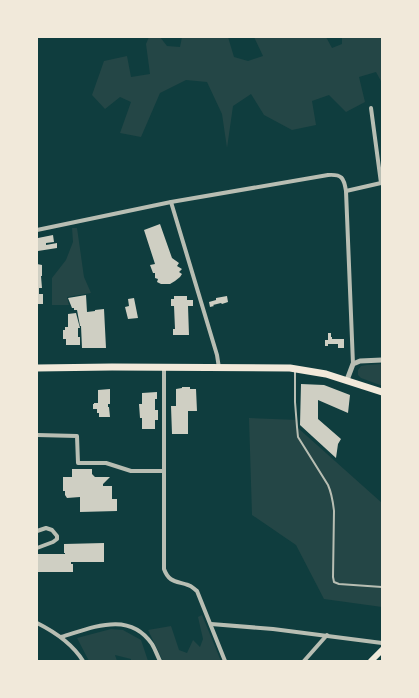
<svg xmlns="http://www.w3.org/2000/svg" width="419" height="698" viewBox="0 0 419 698" font-family="Commissioner,sans-serif">
<rect width="100%" height="100%" fill="#0f3d3e"/>
<g fill="#244646">
<polygon points="149,37 160,37 167,46 180,47 182,37 228,37 234,57 248,61 263,56 254,37 326,37 332,48 342,44 342,37 381,37 382,41 382,83 376,72 359,77 365,102 346,112 329,95 312,101 316,125 292,130 264,115 251,94 233,106 227,148 222,114 207,82 186,80 160,93 141,137 120,133 131,102 120,97 105,109 92,95 104,61 127,56 131,77 150,74 146,44"/>
<polygon points="72,228 77,228 84,277 91,293 67,297 69,305 52,305 52,278 66,260 73,242"/>
<polygon points="382,364 382,385 380,385 361,378 358,375 358,370 361,366 367,365"/>
<polygon points="249,418 298,420 298,428 382,503 382,607 324,599 296,545 252,515"/>
<polygon points="202,615 221,661 213,661 212,660 210,661 163,661 148,630 171,626 179,650 187,653 193,640 200,647 203,639 198,617"/>
<polygon points="111,629 123,630 141,640 148,661 131,661 131,659 115,655 117,661 89,661 77,638"/>
</g>
<g fill="#cfcfc3">
<polygon points="160,224 172,258 179,263 177,266 182,269 179,272 182,274 180,277 175,281 170,284 161,284 157,282 158,279 155,278 155,273 153,273 150,265 155,264 144,230"/>
<polygon points="53,235 54,242 46,243 46,245 57,243 57,248 38,251 38,238"/>
<polygon points="37,264 42,265 42,276 41,276 42,288 39,288 39,294 43,294 43,304 37,304"/>
<polygon points="86,295 87,312 95,311 95,310 104,309 106,348 82,348 81,326 80,326 77,310 74,310 74,308 72,308 68,298"/>
<polygon points="174,296 187,296 187,300 193,300 193,306 188,306 189,335 173,335 173,329 175,329 174,306 171,306 171,299 174,299"/>
<polygon points="227,296 228,302 222,304 221,303 213,305 214,306 210,307 209,302 216,300 216,298"/>
<polygon points="134,298 138,318 128,319 125,307 129,306 128,299"/>
<polygon points="76,313 80,328 78,328 78,337 80,337 80,345 66,345 66,339 63,339 63,330 65,330 65,327 68,327 68,314"/>
<polygon points="328,333 331,333 331,337 332,337 332,339 344,339 344,348 338,348 338,344 328,344 328,346 325,346 325,340 328,340"/>
<polygon points="301,384 324,385 350,395 348,413 318,400 318,419 341,439 338,444 336,458 300,425"/>
<polygon points="182,387 190,387 190,389 196,389 197,411 188,411 188,434 172,434 171,406 176,406 176,389 182,388"/>
<polygon points="110,389 110,404 108,404 108,407 109,407 110,417 99,417 99,413 97,413 97,409 93,409 93,404 94,404 94,403 98,403 98,390"/>
<polygon points="157,392 157,399 155,399 155,410 158,410 158,420 155,420 155,429 142,429 142,418 140,418 139,404 142,404 142,393"/>
<polygon points="72,469 92,469 92,474 95,477 110,477 103,484 103,486 112,486 112,499 117,499 117,511 80,512 80,497 67,498 65,495 65,491 63,491 63,477 72,477"/>
<polygon points="104,543 104,562 71,562 71,564 73,564 73,572 37,572 37,554 65,554 65,553 64,553 64,544"/>
</g>
<g fill="none" stroke-linecap="round" stroke-linejoin="round">
<path stroke="#b8beb3" stroke-width="2" d="M 295,371 L 295,402 L 297,427 L 298,437 L 328,485 C 332,494 333,502 334,511 L 333,577 L 334,582 L 339,584 L 382,587"/>
<g stroke="#b8beb3" stroke-width="4">
<polyline points="346,191 381,183 371,108"/>
<polyline points="171,202 217,355 219,368"/>
<path d="M 37,230 L 171,202 L 328,175 C 342,174 344,178 346,191 L 353,364"/>
<path d="M 164,367 L 164,569 C 169,583 177,581 188,585 C 192,586 194,589 197,591 L 225,661"/>
<polyline points="37,435 77,436 78,463 106,463 131,471 164,471"/>
<polyline points="37,531 46,528 52,530 57,536 57,539 53,542 37,548"/>
<path d="M 37,623 C 55,632 72,643 83,661"/>
<polyline points="211,624 273,629 382,643"/>
<path d="M 61,637 C 92,628 129,610 152,644 C 155,649 157,655 160,661"/>
<polyline points="304,661 327,635"/>
</g>
<polyline stroke="#b8beb3" stroke-width="5" points="347,380 353,364 360,361 382,360"/>
<polyline stroke="#f1e9da" stroke-width="6" points="371,661 382,650"/>
<polyline stroke="#f1e9da" stroke-width="7" points="37,368 112,367 290,368 326,374 382,392"/>
</g>
<rect width="419" height="698" fill="none" stroke="#f1e9da" stroke-width="76"/>
</svg>
